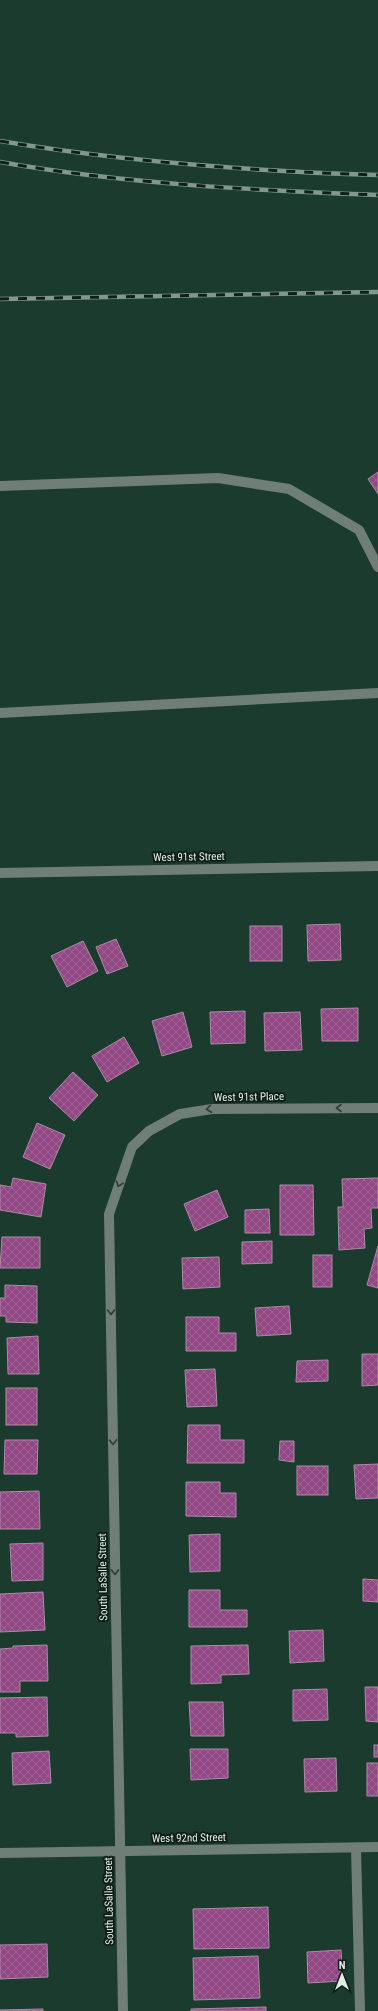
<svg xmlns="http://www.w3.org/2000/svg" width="378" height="2011" viewBox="0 0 378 2011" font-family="'Roboto Condensed',sans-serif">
<defs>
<pattern id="building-cross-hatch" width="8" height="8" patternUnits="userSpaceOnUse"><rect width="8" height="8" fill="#914885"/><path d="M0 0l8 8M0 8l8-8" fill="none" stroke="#a06396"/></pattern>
</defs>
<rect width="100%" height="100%" fill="#1a3b2d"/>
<g fill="url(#building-cross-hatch)" stroke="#aa8da4">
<polygon points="378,472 378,494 368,479"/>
<polygon points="340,924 341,960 308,961 307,925"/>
<rect x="250" y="926" width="32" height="35"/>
<polygon points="116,939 128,966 107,974 96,947"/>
<polygon points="83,941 98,971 67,987 51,956"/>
<polygon points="358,1008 358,1041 322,1041 321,1009"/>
<polygon points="245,1011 245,1043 211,1044 210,1012"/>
<polygon points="183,1012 192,1047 162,1056 152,1021"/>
<polygon points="300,1012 302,1050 265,1051 264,1013"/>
<polygon points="124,1037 139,1063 107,1082 92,1056"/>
<polygon points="73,1072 98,1095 74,1121 49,1098"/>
<polygon points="37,1123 65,1135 50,1169 23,1157"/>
<polygon points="13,1178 46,1184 41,1217 0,1210 0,1185 11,1187"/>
<polygon points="378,1178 378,1208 371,1208 372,1228 364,1229 365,1248 339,1250 338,1207 343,1207 342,1179"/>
<polygon points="280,1185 313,1185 314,1235 280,1235"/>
<polygon points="217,1190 228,1217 195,1231 184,1204"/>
<polygon points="269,1209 270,1233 245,1233 245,1210"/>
<polygon points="2,1237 40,1237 40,1268 0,1268"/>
<polygon points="272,1241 272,1263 242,1264 242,1242"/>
<polygon points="378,1246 378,1288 367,1285"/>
<rect x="313" y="1255" width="19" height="32"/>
<polygon points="219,1257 220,1287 183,1289 182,1258"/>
<polygon points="5,1285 37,1286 37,1323 6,1322 6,1316 0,1316 0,1298 5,1298"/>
<polygon points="289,1306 291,1334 257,1336 255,1308"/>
<polygon points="186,1317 219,1317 219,1333 236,1333 236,1351 186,1351"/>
<polygon points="38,1336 39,1374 8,1374 7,1338"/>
<polygon points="362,1354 378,1354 378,1385 362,1386"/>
<polygon points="328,1360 328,1381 296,1382 297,1361"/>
<polygon points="215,1369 217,1406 187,1407 185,1370"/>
<rect x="6" y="1388" width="31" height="37"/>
<polygon points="188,1425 220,1425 220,1440 244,1440 244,1463 187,1463"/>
<polygon points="5,1440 38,1440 37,1474 4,1474"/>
<polygon points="280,1441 294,1441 294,1462 279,1460"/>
<polygon points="378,1464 378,1498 356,1499 354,1465"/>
<rect x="297" y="1466" width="31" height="29"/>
<polygon points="186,1482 220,1482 220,1493 236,1493 236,1517 186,1516"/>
<polygon points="39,1491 40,1529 0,1529 0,1492"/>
<polygon points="220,1534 220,1571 190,1572 189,1535"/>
<polygon points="43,1543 43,1580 12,1581 10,1544"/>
<polygon points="363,1579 378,1580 378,1602 363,1601"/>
<polygon points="189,1590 220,1590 220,1610 247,1610 247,1627 189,1627"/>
<polygon points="43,1592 45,1630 0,1632 0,1594"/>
<polygon points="323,1630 324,1661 290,1663 289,1631"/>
<polygon points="47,1645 48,1681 20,1681 20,1692 0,1692 0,1649 13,1648 13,1646"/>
<polygon points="248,1645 249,1674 221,1675 221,1683 191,1684 191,1646"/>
<polygon points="365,1687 378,1687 378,1722 366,1721"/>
<polygon points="327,1689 328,1720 293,1721 293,1690"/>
<polygon points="47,1697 48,1736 16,1737 16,1733 0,1733 0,1698"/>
<polygon points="189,1702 223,1702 224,1736 191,1736"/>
<rect x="374" y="1745" width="4" height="12"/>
<polygon points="190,1749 228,1749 228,1778 191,1780"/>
<polygon points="49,1751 51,1783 13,1785 12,1753"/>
<polygon points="336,1758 337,1791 305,1792 304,1759"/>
<rect x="367" y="1763" width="11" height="33"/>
<polygon points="268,1907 269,1948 194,1949 193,1909"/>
<polygon points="47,1944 48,1977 0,1979 0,1945"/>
<polygon points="341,1950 343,1981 308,1983 307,1952"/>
<polygon points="258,1956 260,1998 194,2000 193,1958"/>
<polygon points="266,2007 266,2011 191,2011 191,2009"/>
<polygon points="43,2009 43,2011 0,2011 0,2010"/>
</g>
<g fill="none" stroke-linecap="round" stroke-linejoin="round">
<g stroke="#6f7e77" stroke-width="10">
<polyline points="0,486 218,478 289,489 359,530 378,567"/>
<polyline points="0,713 378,693"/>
<polyline points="0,873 378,866"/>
<polyline points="356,1848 360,2011"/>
<polyline points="0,1853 378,1847"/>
<polyline points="123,2011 109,1214 132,1147 149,1131 180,1114 212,1109 378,1108"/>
</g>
<defs>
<g id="rail">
<path d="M 0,141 C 125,162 251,171 378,175"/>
<path d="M 0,162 C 125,184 251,190 378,195"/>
<polyline points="0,299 378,292"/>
</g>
</defs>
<use href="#rail" stroke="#7f998d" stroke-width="4.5"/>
<use href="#rail" stroke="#111f18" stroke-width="3" stroke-dasharray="9" stroke-linecap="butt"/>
</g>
<defs><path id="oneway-chevron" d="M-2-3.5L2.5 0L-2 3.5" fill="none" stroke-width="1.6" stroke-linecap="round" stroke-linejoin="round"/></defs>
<g stroke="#2d3c34">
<use href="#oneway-chevron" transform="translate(339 1108) rotate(180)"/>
<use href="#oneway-chevron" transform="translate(209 1109) rotate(173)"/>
<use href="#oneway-chevron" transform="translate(119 1184) rotate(109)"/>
<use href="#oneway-chevron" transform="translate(111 1312) rotate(89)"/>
<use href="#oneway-chevron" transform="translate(113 1442) rotate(89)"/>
<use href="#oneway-chevron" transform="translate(115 1572) rotate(89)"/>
</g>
<g text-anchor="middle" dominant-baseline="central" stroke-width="4" stroke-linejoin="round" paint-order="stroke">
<g font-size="11" fill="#dcefe5" stroke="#111f18">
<text transform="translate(189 857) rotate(-1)">West 91st Street</text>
<text transform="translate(249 1097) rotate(-1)">West 91st Place</text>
<text transform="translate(103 1577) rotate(-91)">South LaSalle Street</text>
<text transform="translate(189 1838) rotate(-1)">West 92nd Street</text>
<text transform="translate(109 1901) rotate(-91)">South LaSalle Street</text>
</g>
</g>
<g transform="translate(342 1975)" stroke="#111f18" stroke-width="3" paint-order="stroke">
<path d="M0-3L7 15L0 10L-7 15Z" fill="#dcefe5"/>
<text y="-6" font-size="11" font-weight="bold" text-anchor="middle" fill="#dcefe5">N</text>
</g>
</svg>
